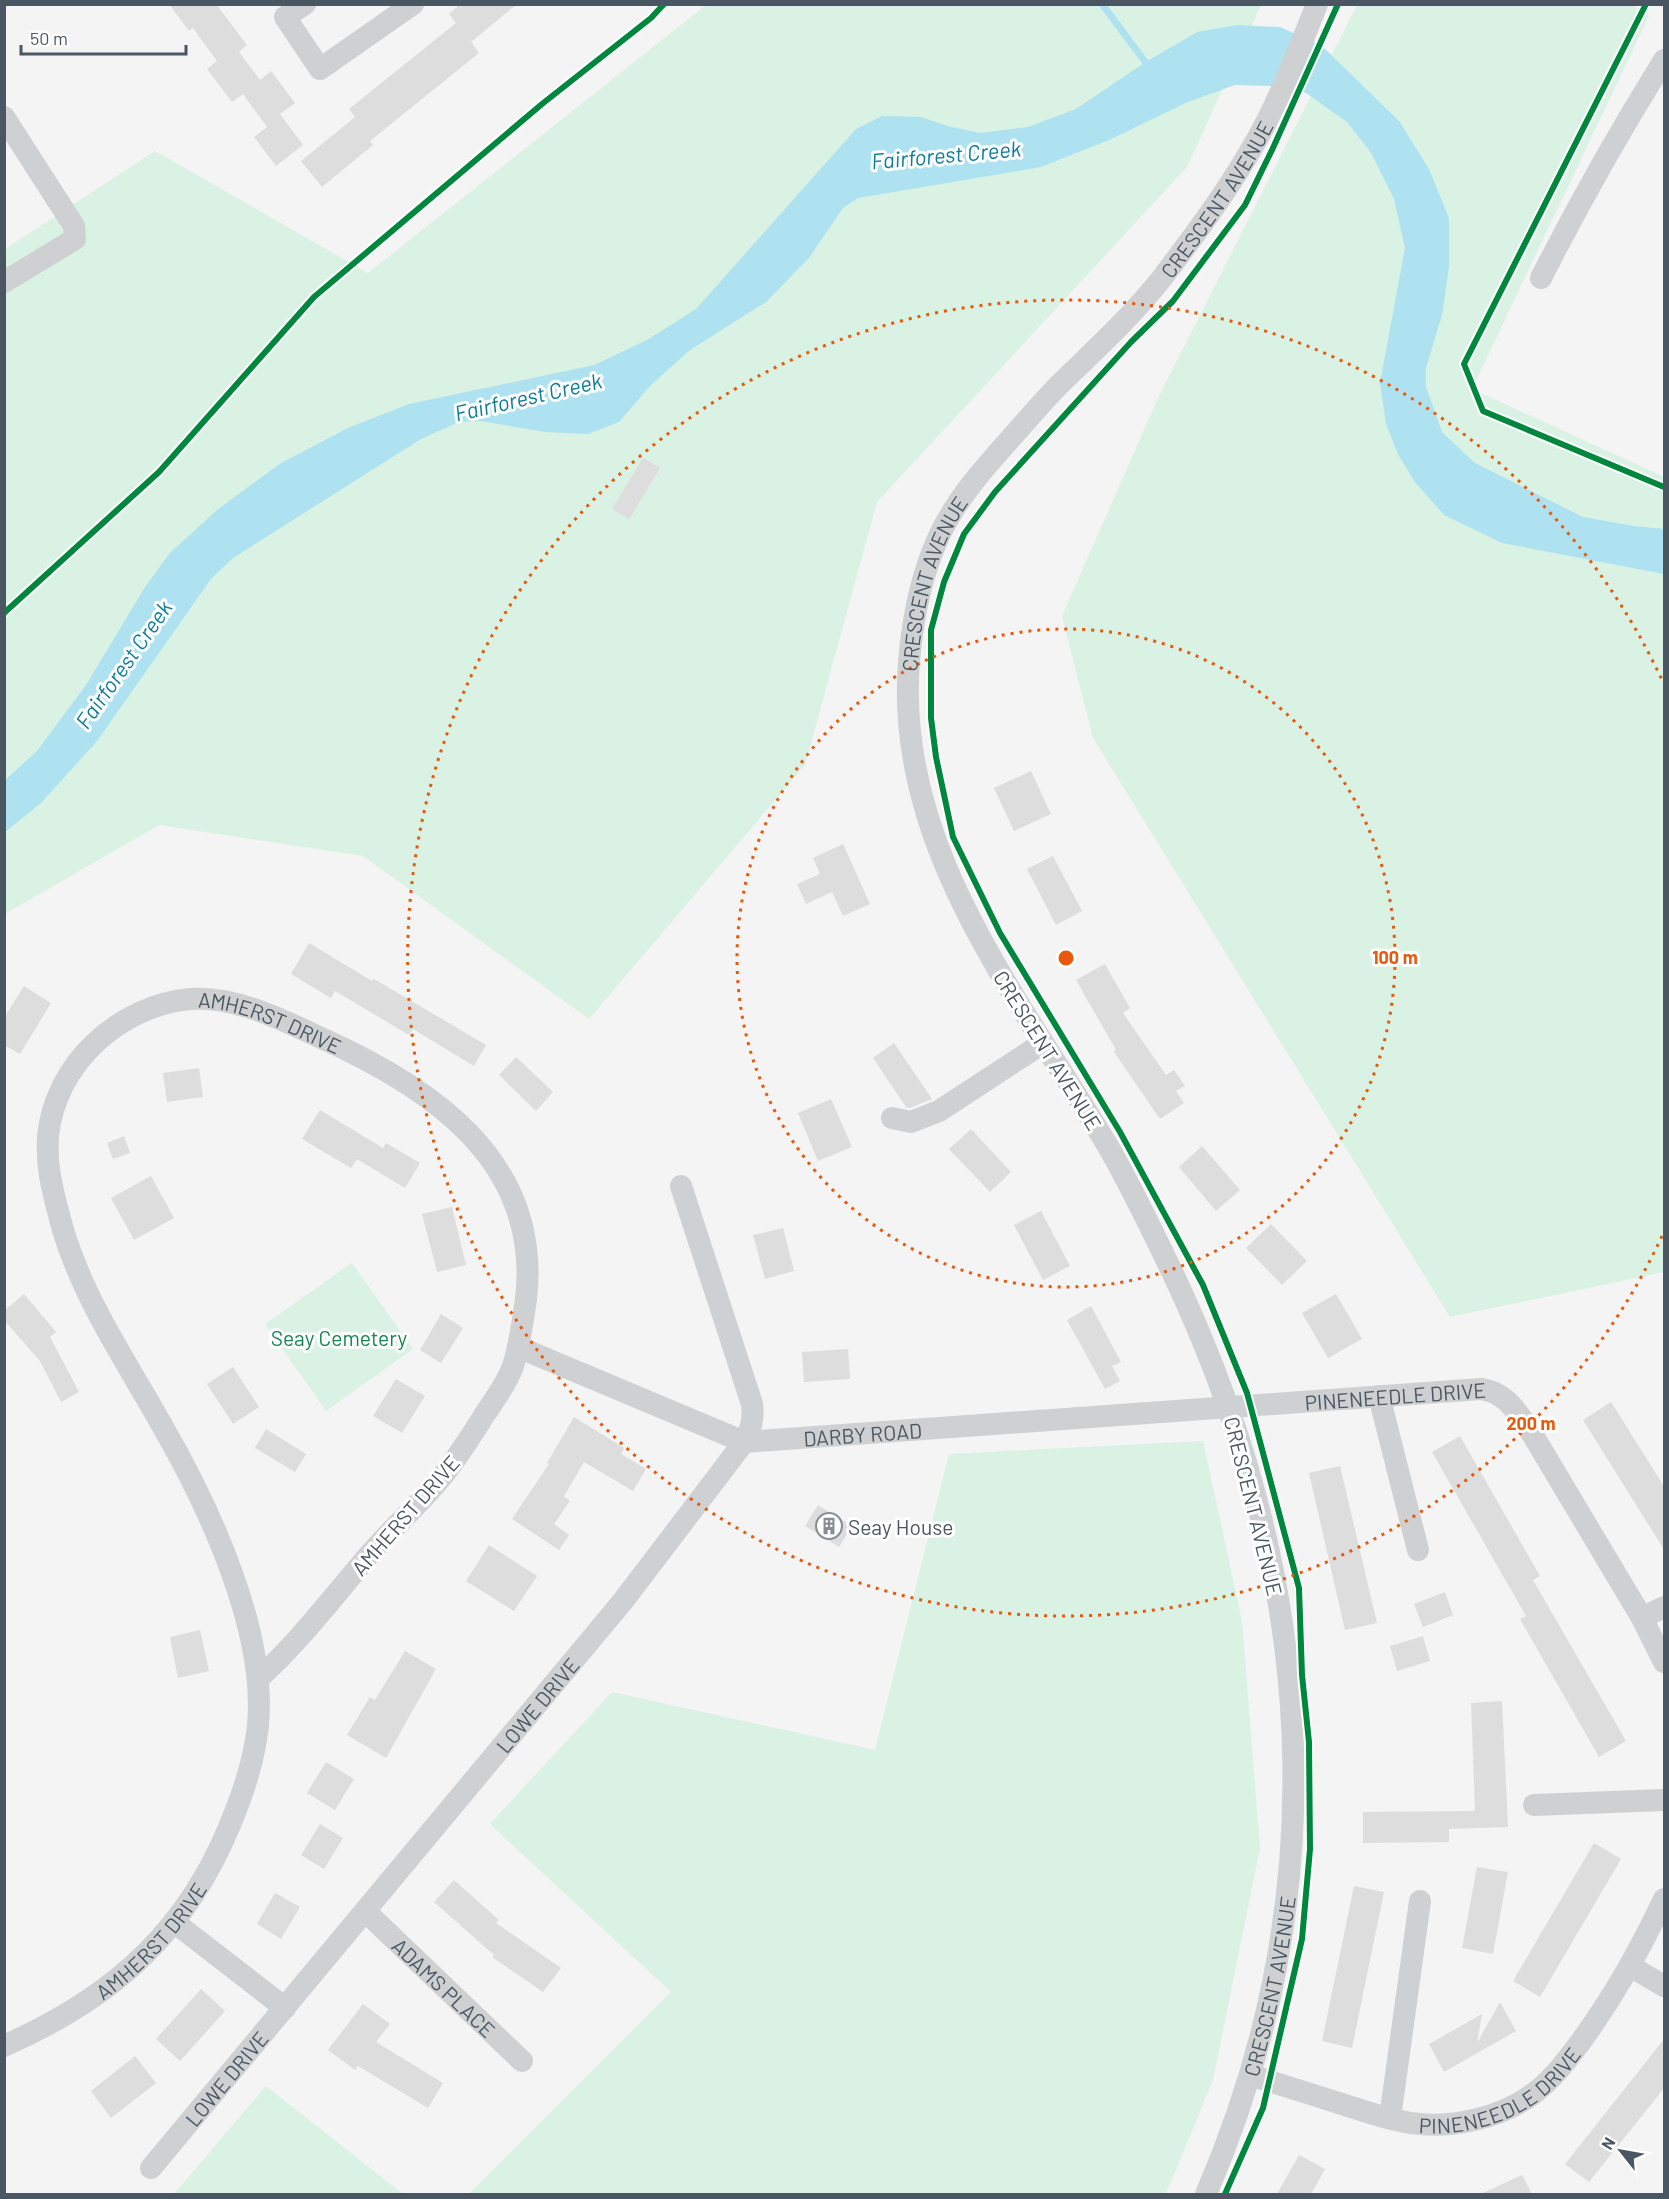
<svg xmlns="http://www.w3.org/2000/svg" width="1669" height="2199" viewBox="0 0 1669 2199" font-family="Barlow,sans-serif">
<rect width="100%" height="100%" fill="#f4f4f4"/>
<g fill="#d9f2e3">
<polygon points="1631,4 1649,16 1472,389 1664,477 1664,1272 1450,1317 1093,738 1062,616 1158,398 1357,5"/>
<polygon points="706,5 1261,5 1187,167 877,502 805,765 589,1019 363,856 159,825 5,914 5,249 155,151 368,273"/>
<polygon points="352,1263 413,1349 326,1411 265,1324"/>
<polygon points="1203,1441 1242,1621 1260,1848 1213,2080 1166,2194 469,2194 671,1992 490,1824 612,1692 875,1750 949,1454"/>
<polygon points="266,2086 403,2194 174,2194"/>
</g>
<polygon fill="#aee2f0" points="1237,25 1280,27 1322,46 1399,121 1429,169 1449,218 1449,267 1442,315 1426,368 1426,387 1442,432 1475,463 1583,517 1634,526 1664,529 1664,574 1502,543 1444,515 1414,481 1398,454 1386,424 1380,383 1405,248 1394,199 1371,153 1347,122 1306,93 1275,86 1235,85 1188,102 1109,140 1041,167 858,198 843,208 809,258 766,302 690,350 651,385 619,422 588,434 545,432 481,421 459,422 421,439 233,558 211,579 97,741 41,803 5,832 5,780 37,751 86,685 145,587 170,553 217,510 281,463 348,428 409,404 594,365 647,340 696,309 856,129 882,116 921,117 951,127 980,133 1028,127 1076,109 1144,63 1197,32"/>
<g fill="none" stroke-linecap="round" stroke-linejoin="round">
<polyline stroke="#aee2f0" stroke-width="7" points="1102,4 1149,67"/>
</g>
<g fill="#ddddde">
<polygon points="169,4 216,4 247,45 239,52 260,80 271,71 295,103 280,114 303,145 276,166 254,137 267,127 243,94 232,102 207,69 217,61 193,28 189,31"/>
<polygon points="460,4 517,4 471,42 479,53 370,141 373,145 322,187 301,161 355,117 349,109 456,23 449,14"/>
<polygon points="643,458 660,468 629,519 612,509"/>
<polygon points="1031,771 1051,814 1014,831 994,788"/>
<polygon points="843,844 870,904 843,916 832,892 806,904 797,884 820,874 813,858"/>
<polygon points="1053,856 1082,911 1056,925 1027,869"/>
<polygon points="309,943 372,981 374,979 486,1045 474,1066 413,1029 409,1035 335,991 331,998 291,974"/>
<polygon points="1105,964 1130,1008 1123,1013 1166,1075 1174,1070 1185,1086 1176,1091 1184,1103 1160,1119 1114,1052 1116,1050 1076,980"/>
<polygon points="24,986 51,1003 20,1054 4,1045 4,1018"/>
<polygon points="894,1043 932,1099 910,1108 906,1107 873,1058"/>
<polygon points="516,1057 553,1092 536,1111 499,1075"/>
<polygon points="199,1068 203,1097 167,1102 163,1073"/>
<polygon points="831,1099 852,1147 818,1161 798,1113"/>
<polygon points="320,1110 383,1148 386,1143 420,1163 405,1188 357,1159 351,1168 302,1139"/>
<polygon points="971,1129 1011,1172 990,1192 949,1149"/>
<polygon points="124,1136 130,1153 113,1159 107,1143"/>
<polygon points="1202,1146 1240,1190 1216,1211 1179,1167"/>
<polygon points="151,1176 174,1218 134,1240 111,1198"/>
<polygon points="452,1207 466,1265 437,1272 422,1214"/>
<polygon points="1041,1211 1070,1266 1043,1280 1014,1225"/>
<polygon points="1271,1224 1307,1261 1282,1285 1246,1248"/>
<polygon points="783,1228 794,1271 765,1279 753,1235"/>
<polygon points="24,1294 56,1332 50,1337 79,1392 61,1402 40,1361 4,1320 4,1311"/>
<polygon points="1336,1294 1362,1339 1328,1358 1302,1313"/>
<polygon points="1091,1306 1121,1362 1112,1366 1120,1381 1105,1389 1067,1320"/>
<polygon points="441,1314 463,1328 441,1363 420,1350"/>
<polygon points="848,1349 850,1379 804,1382 802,1352"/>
<polygon points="233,1367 259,1407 233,1424 207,1384"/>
<polygon points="396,1379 425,1396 402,1433 373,1416"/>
<polygon points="1611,1402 1665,1488 1665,1551 1583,1420"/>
<polygon points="574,1417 624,1448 621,1454 646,1469 633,1491 584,1462 564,1496 570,1501 554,1524 569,1535 559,1550 512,1519 549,1464 547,1463"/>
<polygon points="266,1429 306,1454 295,1472 255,1448"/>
<polygon points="1460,1436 1540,1576 1533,1580 1626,1741 1599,1757 1520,1619 1526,1616 1432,1452"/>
<polygon points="1340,1466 1377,1623 1345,1630 1309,1473"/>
<polygon points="818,1505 852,1526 839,1547 805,1526"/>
<polygon points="489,1545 537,1576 514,1611 466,1581"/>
<polygon points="1445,1592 1453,1615 1423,1627 1414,1604"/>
<polygon points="200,1630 209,1671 178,1678 170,1637"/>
<polygon points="1423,1636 1430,1661 1397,1671 1390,1646"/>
<polygon points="405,1651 436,1669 386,1758 347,1735 370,1697 375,1700"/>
<polygon points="1502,1701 1508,1827 1449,1829 1449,1842 1363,1843 1363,1812 1475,1811 1471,1703"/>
<polygon points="326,1762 354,1779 335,1810 307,1793"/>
<polygon points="320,1824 343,1838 324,1869 301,1855"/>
<polygon points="1594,1843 1621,1859 1540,1997 1513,1981"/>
<polygon points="1477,1867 1508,1872 1493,1954 1462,1948"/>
<polygon points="454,1880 499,1920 496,1923 561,1968 543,1992 492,1957 494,1955 434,1902"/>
<polygon points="1354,1886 1384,1892 1352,2048 1322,2041"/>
<polygon points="275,1893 300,1907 281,1939 257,1924"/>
<polygon points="201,1989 225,2011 180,2061 156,2039"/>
<polygon points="1500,2002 1516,2031 1444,2072 1429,2044 1482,2014 1477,2043"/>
<polygon points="363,2004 390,2024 376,2042 443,2083 428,2108 358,2066 355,2070 328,2050"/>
<polygon points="1665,2038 1665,2087 1589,2182 1565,2164"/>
<polygon points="135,2056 156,2083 111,2118 91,2091"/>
<polygon points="1299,2155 1325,2169 1311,2194 1277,2194"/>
<polygon points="1522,2175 1532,2194 1481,2194"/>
</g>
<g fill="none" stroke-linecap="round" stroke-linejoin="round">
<g stroke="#ced0d2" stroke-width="22">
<polyline points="305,4 285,17 320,69 413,4"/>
<polyline points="4,117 74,226 75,239 4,282"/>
<path d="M 1541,278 C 1579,203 1620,131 1664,60"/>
<polyline points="892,1118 911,1122 939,1111 1043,1043"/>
<path id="s1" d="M 518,1347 L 744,1442 L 1481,1389 C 1504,1392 1515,1409 1528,1427 L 1642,1618 L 1664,1662"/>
<polyline points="1379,1396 1418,1550"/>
<polyline points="1642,1618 1664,1607"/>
<polyline points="1534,1805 1664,1800"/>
<path id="s2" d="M 365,1911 L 522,2061"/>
<polyline points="174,1922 285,2008"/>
<polyline points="1630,1966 1664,1986"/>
<path id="s3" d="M 4,2046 C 103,2002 176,1943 222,1843 C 239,1806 254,1765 258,1725 C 267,1631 209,1507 163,1427 C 125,1359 78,1292 59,1215 C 52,1189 46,1164 48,1137 C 54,1065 119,1005 191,999 C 234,996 281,1019 319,1037 C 431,1087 542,1161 526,1299 C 523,1321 520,1344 513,1366 C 507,1383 495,1399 485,1414 C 471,1436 457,1459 440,1479 C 416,1508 387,1533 363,1562 C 329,1602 297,1644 258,1679"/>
<path id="s4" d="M 1250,2075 C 1282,2085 1314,2095 1345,2105 C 1367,2112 1389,2120 1411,2123 C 1452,2129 1500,2118 1533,2094 C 1553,2079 1567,2060 1582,2040 C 1614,1996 1641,1948 1664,1899"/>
<polyline points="1390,2118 1420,1901"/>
<path id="s5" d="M 151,2168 L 623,1601 L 744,1442 C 751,1429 754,1419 752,1404 L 681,1186"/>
<path id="s6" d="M 1206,2194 C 1338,1889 1315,1576 1175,1278 C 1154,1234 1133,1190 1109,1148 C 1018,995 889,841 910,651 C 914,612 923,570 940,534 C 958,497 985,467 1012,437 C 1028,419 1044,400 1061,383 C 1096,349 1132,316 1162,278 C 1194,236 1226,193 1252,148 C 1278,104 1298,52 1317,4"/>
</g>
<defs>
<g id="cycleway">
<polyline points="1646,4 1464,364 1483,411 1664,487"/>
<polyline points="4,613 159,472 314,297 542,104 651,18 664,4"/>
<polyline points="1225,2194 1263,2108 1302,1939 1310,1849 1309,1742 1302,1675 1299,1588 1247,1393 1203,1285 1120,1132 1000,933 953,837 936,757 931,718 931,630 944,582 964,534 995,492 1131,342 1173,301 1245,205 1272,150 1338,4"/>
</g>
</defs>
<use href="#cycleway" stroke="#fff" stroke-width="10"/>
<use href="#cycleway" stroke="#00873e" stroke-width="6"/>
</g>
<g fill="none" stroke="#e8590c" stroke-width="3" stroke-dasharray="3 6">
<circle cx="1066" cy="958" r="329"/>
<path d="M1662 1236A658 658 0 1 1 1662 680"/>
</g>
<defs>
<symbol id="building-ring" viewBox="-11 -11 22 22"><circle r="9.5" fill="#fff" stroke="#868d94" stroke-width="1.5"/><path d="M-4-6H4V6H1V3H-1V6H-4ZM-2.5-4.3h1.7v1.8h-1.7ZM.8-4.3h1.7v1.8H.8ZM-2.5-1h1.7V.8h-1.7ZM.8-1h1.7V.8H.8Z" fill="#868d94"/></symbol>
</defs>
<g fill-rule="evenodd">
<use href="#building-ring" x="814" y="1511" width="30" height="30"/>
</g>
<g text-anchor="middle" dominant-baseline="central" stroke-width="6" stroke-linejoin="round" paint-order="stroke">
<g font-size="21" fill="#4a5661" stroke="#fff">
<text stroke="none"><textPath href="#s6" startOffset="2196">CRESCENT AVENUE</textPath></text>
<text stroke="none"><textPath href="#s6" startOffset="1710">CRESCENT AVENUE</textPath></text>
<text stroke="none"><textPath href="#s3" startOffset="1360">AMHERST DRIVE</textPath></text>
<text transform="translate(1048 1050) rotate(58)">CRESCENT AVENUE</text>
<text stroke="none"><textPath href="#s1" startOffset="898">PINENEEDLE DRIVE</textPath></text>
<text stroke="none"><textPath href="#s1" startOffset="364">DARBY ROAD</textPath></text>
<text transform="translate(1254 1506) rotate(76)">CRESCENT AVENUE</text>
<text transform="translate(405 1515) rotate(-49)">AMHERST DRIVE</text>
<text stroke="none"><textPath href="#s5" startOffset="603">LOWE DRIVE</textPath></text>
<text stroke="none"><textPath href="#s3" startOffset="183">AMHERST DRIVE</textPath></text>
<text stroke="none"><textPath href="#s2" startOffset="110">ADAMS PLACE</textPath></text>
<text stroke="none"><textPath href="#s6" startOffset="218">CRESCENT AVENUE</textPath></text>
<text stroke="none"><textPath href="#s5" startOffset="117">LOWE DRIVE</textPath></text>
<text stroke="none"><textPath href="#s4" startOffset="267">PINENEEDLE DRIVE</textPath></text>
</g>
<g font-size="21" fill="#17864f" stroke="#fff">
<text x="339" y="1337">Seay Cemetery</text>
</g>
<g font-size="21" fill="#4a5661" stroke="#fff" text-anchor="start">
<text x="848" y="1526">Seay House</text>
</g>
<g font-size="22" font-style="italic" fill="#0c7c9b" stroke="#fff">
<text transform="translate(946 154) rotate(-5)">Fairforest Creek</text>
<text transform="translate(528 396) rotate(-13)">Fairforest Creek</text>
<text transform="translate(123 664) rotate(-55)">Fairforest Creek</text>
</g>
</g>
<circle cx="1066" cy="958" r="9" fill="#e8590c" stroke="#fff" stroke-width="3"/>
<g font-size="18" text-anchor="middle" font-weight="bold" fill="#e8590c" stroke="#fff" stroke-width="6" stroke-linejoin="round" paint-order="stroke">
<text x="1395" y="964">100 m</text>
<text x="1531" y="1430">200 m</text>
</g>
<rect width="1669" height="2199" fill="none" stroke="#4a5661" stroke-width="12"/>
<g transform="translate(1621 2151) rotate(301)" stroke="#ffffff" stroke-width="4.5" paint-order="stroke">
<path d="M0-4.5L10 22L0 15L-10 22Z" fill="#4a5661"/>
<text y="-9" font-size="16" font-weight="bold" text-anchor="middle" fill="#4a5661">N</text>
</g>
<path d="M21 45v9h165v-9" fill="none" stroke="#4a5661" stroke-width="3"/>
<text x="30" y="45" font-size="18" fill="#4a5661" stroke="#ffffff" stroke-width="4.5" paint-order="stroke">50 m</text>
</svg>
